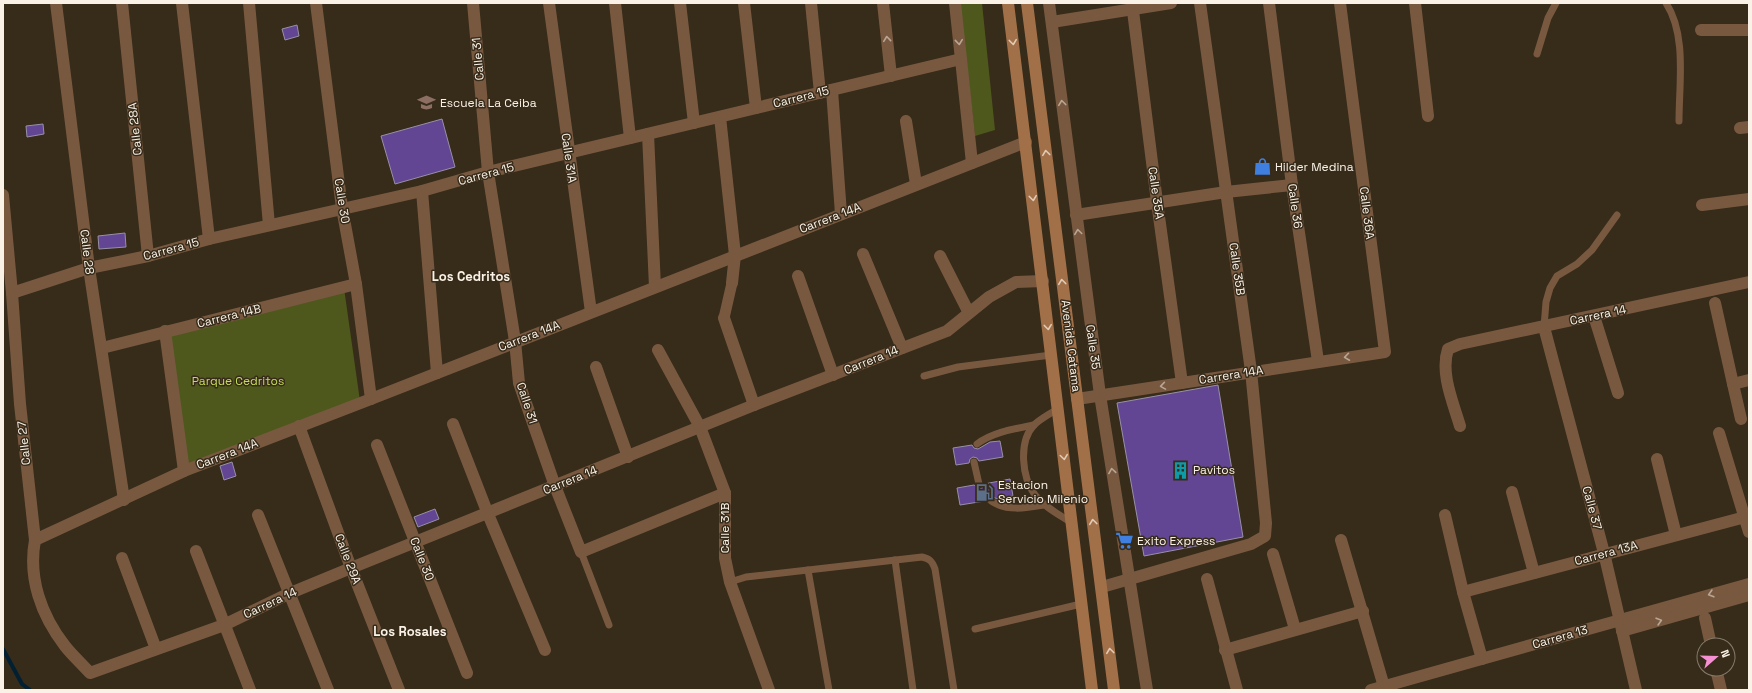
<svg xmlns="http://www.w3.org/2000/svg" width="1752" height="693" viewBox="0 0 1752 693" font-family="'Space Grotesk',sans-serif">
<rect width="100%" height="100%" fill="#372b1a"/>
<g fill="#4e581c">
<polygon points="960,3 982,3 995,130 975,136"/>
<polygon points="344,288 360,401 184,471 167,333"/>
</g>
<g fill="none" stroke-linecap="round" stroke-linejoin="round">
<polyline stroke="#022032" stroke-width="4" points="3,649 22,684 30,690"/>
</g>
<g fill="#634693" stroke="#9790a6">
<polygon points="297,25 299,36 285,40 282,29"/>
<polygon points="442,119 455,167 395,184 381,136"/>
<polygon points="43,124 44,134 27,137 26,126"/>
<polygon points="125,233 126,247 99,249 98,236"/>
<polygon points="1218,385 1243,537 1144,556 1117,403"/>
<polygon points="1000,441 1003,457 979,461 977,458 973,457 970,459 969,463 956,465 953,448 972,445 974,448 978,449 990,442"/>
<polygon points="232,462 236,476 224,480 220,466"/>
<polygon points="1010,479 1013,496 997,499 990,495 986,497 985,501 960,505 957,488 974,485 980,489 983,487 984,484"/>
<polygon points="435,509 439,519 418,527 414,517"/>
</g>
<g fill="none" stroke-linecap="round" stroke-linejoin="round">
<g stroke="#785940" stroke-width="7">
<path d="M 1666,3 C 1687,35 1679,84 1679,121"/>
<polyline points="1537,54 1548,18 1556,3"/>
<polyline points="1544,327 1546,302 1550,288 1557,276 1577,264 1592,250 1617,215"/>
<polyline points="924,376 958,367 1051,355"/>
<path d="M 1057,409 C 1050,414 1040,419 1034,425 C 1018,442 1022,478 1035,495 C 1044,507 1060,515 1072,523"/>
<path d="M 977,444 C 993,432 1014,429 1034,425"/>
<polyline points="974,462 979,484"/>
<path d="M 990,500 C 1005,512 1027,508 1044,505"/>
<polyline points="581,552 609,625"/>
<polyline points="895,560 913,690"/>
<polyline points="808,570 829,690"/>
<path d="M 730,582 L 746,577 L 922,557 C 930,559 932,561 935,569 L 954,690"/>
<polyline points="975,629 1081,604"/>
</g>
<polyline stroke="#785940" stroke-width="11" points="724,318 732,283"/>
<g stroke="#785940" stroke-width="12">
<polyline points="56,3 89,268 124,500"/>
<polyline points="122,3 148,256"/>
<polyline points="182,3 209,239"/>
<polyline points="249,3 269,225"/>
<polyline points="316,3 342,208 356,284 371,399"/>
<polyline points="473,3 488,172 515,341 519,383 555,486 581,552 725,493"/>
<polyline points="549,3 591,312"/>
<polyline points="615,3 630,138"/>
<polyline points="680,3 694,123"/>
<polyline points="744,3 756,108"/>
<polyline points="811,3 820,93"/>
<polyline points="883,3 891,76"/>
<polyline points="955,3 972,163"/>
<polyline points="1049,3 1100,395 1147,690"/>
<polyline points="1132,3 1157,202 1182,383"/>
<polyline points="1269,3 1292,185 1318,361"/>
<polyline points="1415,3 1428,116"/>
<polyline points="1052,22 1171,3"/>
<polyline points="1701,30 1749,30"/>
<polyline points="832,90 841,214"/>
<polyline points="720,117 735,255 732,283"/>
<polyline points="906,121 916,184"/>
<polyline points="1740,128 1749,127"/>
<polyline points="648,134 655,287"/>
<polyline points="422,191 437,373"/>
<path d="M 3,195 L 12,293 L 20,404 L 35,540 C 28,578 41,615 65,646 C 72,655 82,664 90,673 L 224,625 L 288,594 L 351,568 L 754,405 L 947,331 L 989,297 L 1016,282 L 1043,281"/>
<polyline points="1702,205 1749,199"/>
<polyline points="1076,215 1226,192 1292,185"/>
<polyline points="863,254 902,348"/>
<polyline points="940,256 969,313"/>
<polyline points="798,276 833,375"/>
<polyline points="12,293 89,268 148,256 209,239 422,191 488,172 961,59"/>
<polyline points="1715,303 1733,384"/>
<polyline points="1594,316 1618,393"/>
<polyline points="724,318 754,405"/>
<polyline points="1544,327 1604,553 1636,690"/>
<polyline points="165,331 184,471"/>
<polyline points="102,348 356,284"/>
<polyline points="658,350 700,427 725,493 725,558 730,582 769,690"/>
<polyline points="596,367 628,457"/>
<polyline points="1077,399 1385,352 1340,3"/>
<polyline points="1741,419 1733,384 1749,380"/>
<polyline points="453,424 488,514 545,650"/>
<polyline points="299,426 351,568 399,690"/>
<path d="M 1460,426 C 1453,402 1440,373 1448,349 L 1460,344 L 1749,282"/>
<polyline points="1719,433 1749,532"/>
<polyline points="377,445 467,673"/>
<polyline points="1657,459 1676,535"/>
<polyline points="1512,492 1534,573"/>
<polyline points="258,515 328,690"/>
<polyline points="1445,515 1463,592 1482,659"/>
<polyline points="35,540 184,471 371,399 1026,142"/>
<polyline points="1341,540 1385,690"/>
<polyline points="196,551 250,690"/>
<polyline points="1273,554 1295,629"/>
<polyline points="122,558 156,649"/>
<polyline points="1207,579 1237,690"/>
<polyline points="1102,587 1251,544 1265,536 1266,523 1251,371 1200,3"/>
<polyline points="1463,592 1749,516"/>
<polyline points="1705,618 1711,645"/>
<polyline points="1622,631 1749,595"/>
<polyline points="1225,650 1363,611"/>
<polyline points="1716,669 1721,690"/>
<polyline points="1371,690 1749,584"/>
</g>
<g stroke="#a27048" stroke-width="12">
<polyline points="1008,3 1092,690"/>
<polyline points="1027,3 1114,690"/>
</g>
</g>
<defs><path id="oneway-chevron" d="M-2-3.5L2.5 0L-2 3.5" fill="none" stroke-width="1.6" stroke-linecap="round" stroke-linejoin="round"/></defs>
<g stroke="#b9a694">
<use href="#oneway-chevron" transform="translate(887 39) rotate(-96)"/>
<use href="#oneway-chevron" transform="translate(959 42) rotate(84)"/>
<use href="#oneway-chevron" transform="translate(1062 103) rotate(-97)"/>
<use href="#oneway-chevron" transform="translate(1078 232) rotate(-98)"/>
<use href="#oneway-chevron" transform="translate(1347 357) rotate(172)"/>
<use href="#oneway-chevron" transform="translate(1163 386) rotate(171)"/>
<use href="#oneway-chevron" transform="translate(1112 471) rotate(-99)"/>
<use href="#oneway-chevron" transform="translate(1711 594) rotate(164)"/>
<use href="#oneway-chevron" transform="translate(1659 621) rotate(-16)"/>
</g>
<g stroke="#e0cbb7">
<use href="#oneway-chevron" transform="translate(1013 42) rotate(83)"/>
<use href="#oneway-chevron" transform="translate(1046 153) rotate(-97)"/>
<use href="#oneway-chevron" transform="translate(1033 198) rotate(83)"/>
<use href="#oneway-chevron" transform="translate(1062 282) rotate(-97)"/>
<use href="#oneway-chevron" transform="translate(1048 327) rotate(83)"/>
<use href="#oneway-chevron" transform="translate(1064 457) rotate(82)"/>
<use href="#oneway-chevron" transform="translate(1093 522) rotate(-97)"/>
<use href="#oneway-chevron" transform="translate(1110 651) rotate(-97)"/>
</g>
<defs>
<symbol id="school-bare" viewBox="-9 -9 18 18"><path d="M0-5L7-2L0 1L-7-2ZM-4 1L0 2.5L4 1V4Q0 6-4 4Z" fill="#8d6e63" stroke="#372b1a" stroke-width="2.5" paint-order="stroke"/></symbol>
<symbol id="shop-bare" viewBox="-9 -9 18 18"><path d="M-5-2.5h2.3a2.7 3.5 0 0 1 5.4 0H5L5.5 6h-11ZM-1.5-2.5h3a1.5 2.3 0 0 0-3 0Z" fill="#3f7fe0" stroke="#372b1a" stroke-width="2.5" paint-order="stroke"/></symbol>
<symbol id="building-bare" viewBox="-9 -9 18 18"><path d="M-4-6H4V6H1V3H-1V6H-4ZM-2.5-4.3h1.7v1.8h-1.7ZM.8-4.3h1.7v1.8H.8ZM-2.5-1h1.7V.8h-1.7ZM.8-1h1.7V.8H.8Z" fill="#0f9aa8" stroke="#372b1a" stroke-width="2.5" paint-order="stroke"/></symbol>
<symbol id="fuel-bare" viewBox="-9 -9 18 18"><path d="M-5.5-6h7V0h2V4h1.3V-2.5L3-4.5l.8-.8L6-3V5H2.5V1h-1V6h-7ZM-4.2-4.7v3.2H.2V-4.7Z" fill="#5c6f8a" stroke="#372b1a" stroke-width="2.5" paint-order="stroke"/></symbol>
<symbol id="supermarket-bare" viewBox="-9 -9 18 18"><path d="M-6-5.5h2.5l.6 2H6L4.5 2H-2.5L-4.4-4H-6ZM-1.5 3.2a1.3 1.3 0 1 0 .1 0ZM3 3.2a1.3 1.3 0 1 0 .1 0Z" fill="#3f7fe0" stroke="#372b1a" stroke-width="2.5" paint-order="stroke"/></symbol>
</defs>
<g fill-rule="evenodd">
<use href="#school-bare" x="414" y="90" width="25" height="25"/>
<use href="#shop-bare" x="1250" y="154" width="25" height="25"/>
<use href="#building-bare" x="1168" y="458" width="25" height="25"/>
<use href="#fuel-bare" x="972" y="480" width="25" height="25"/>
<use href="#supermarket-bare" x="1112" y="528" width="25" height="25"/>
</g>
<g text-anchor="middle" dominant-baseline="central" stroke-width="3" stroke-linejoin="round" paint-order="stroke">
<g font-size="12" fill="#faf2e7" stroke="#372b1a">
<text transform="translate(478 59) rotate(-95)">Calle 31</text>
<text transform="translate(801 97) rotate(-14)">Carrera 15</text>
<text transform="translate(135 129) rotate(-96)">Calle 28A</text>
<text transform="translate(569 158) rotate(82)">Calle 31A</text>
<text transform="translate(486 174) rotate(-15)">Carrera 15</text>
<text transform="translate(1156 193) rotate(82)">Calle 35A</text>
<text transform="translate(342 201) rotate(81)">Calle 30</text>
<text transform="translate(1295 206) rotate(82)">Calle 36</text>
<text transform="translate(1367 213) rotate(83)">Calle 36A</text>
<text transform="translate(830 218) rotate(-21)">Carrera 14A</text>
<text transform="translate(171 249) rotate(-15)">Carrera 15</text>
<text transform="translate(87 252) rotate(83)">Calle 28</text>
<text transform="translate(1237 269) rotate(82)">Calle 35B</text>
<text transform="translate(1598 315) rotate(-12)">Carrera 14</text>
<text transform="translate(229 316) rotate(-14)">Carrera 14B</text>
<text transform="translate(529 336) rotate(-21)">Carrera 14A</text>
<text transform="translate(1071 346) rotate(83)">Avenida Catama</text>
<text transform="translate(1093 347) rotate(82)">Calle 35</text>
<text transform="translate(871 360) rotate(-22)">Carrera 14</text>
<text transform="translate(1231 375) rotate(-9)">Carrera 14A</text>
<text transform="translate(527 403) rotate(72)">Calle 31</text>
<text transform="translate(24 443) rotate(-96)">Calle 27</text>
<text transform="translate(227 454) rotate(-21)">Carrera 14A</text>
<text transform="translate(570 480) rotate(-22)">Carrera 14</text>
<text transform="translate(1592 508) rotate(75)">Calle 37</text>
<text transform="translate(725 528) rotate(-90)">Calle 31B</text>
<text transform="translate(1606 553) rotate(-15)">Carrera 13A</text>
<text transform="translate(348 559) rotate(69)">Calle 29A</text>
<text transform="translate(422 559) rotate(68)">Calle 30</text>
<text transform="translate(270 603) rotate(-25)">Carrera 14</text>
<text transform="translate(1560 637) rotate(-16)">Carrera 13</text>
</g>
<g font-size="12" fill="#faf2e7" stroke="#372b1a" text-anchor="start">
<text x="440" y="103">Escuela La Ceiba</text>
<text x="1275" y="167">Hilder Medina</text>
<text x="1193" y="470">Pavitos</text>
<text x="998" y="485">Estacion<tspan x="998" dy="14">Servicio Milenio</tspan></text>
<text x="1137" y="541">Exito Express</text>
</g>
<g font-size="12" fill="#c5dc5d" stroke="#372b1a">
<text x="238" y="381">Parque Cedritos</text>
</g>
<g font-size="13" font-weight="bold" fill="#faf2e7" stroke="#372b1a">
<text x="471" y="276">Los Cedritos</text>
<text x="410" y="631">Los Rosales</text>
</g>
</g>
<rect width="1752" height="693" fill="none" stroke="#faf2e7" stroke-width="8"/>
<g transform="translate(1716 657) rotate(70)"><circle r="19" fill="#372b1a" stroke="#857b6c"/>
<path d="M0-3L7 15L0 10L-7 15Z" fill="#f591d2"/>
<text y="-6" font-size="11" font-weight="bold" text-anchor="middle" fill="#faf2e7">N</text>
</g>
</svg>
